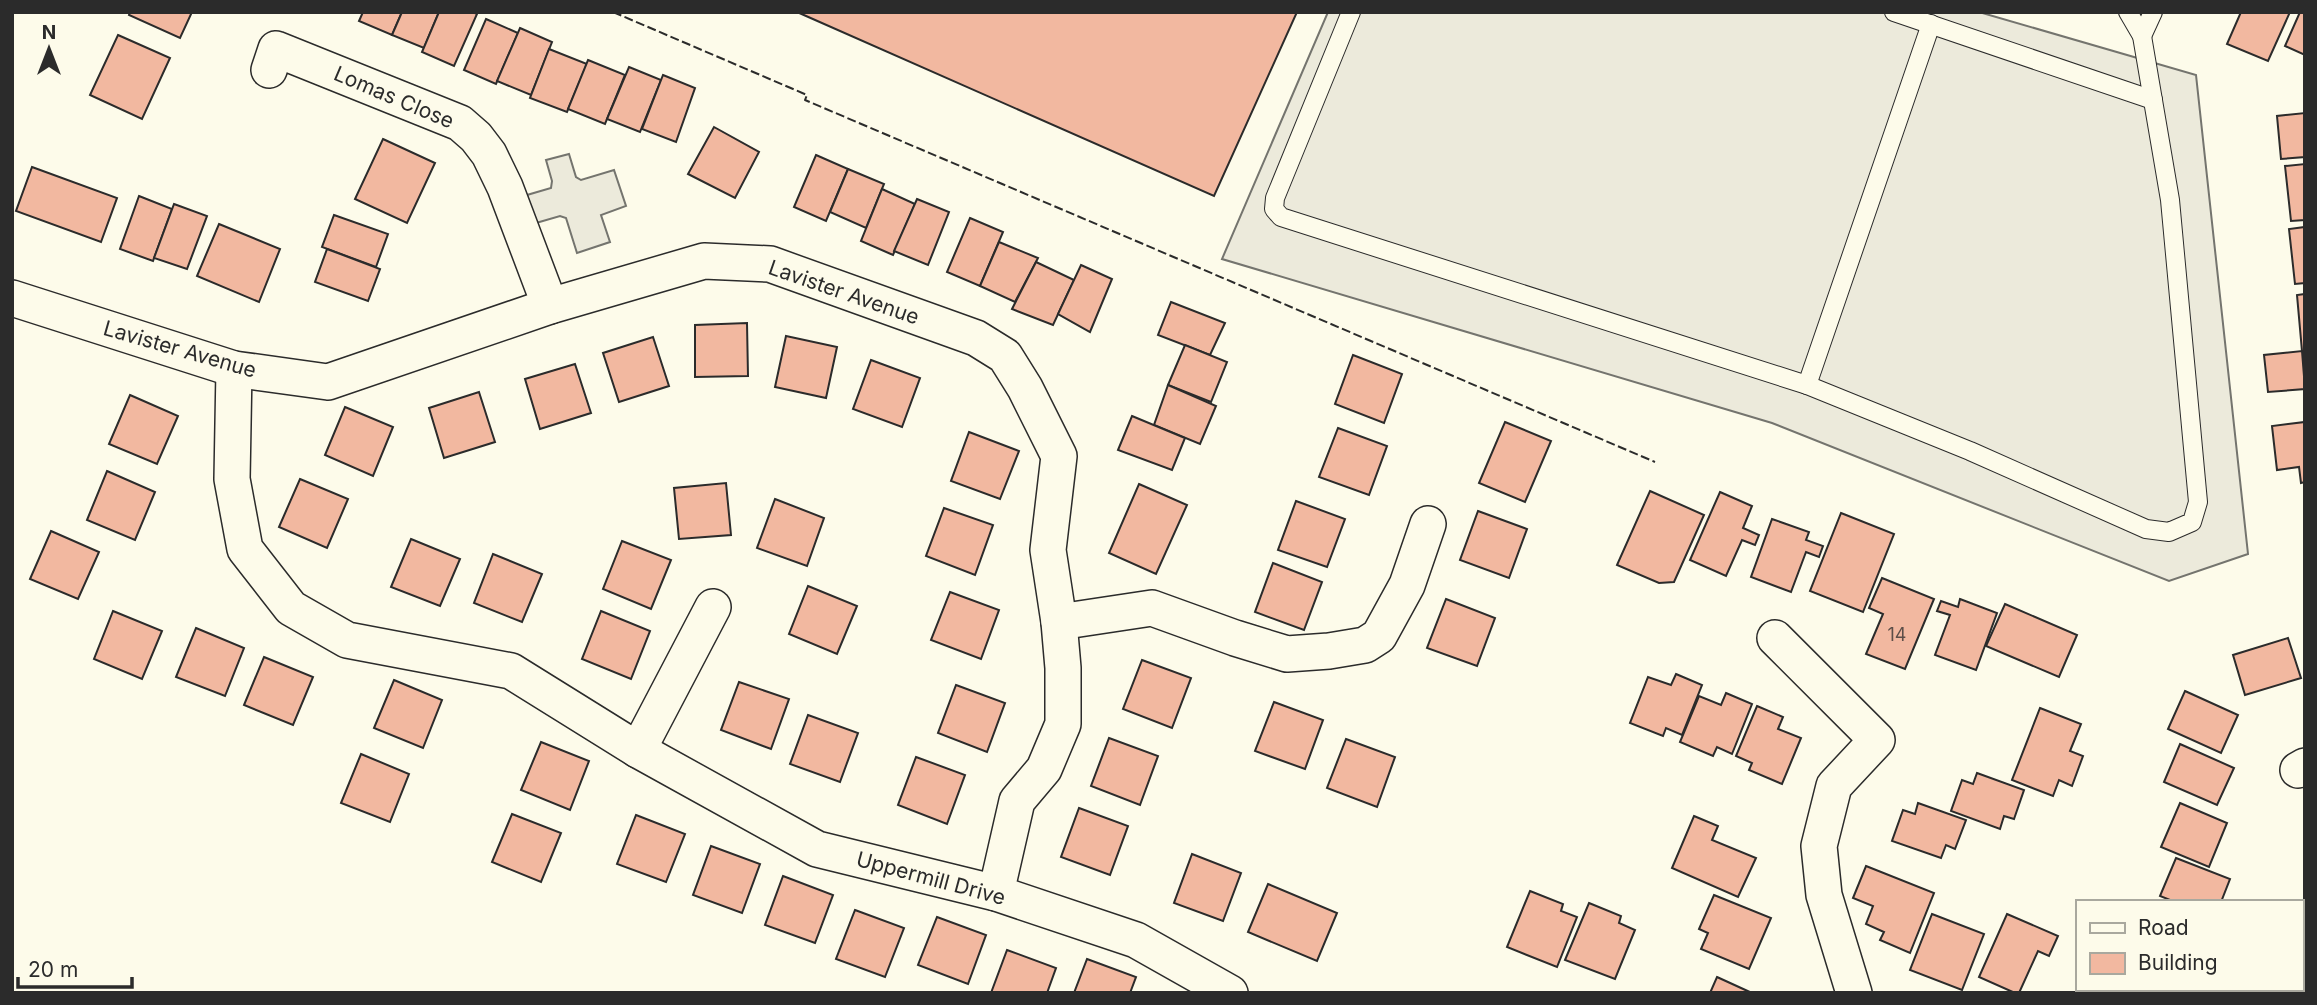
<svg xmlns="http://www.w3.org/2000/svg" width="2317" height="1005" viewBox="0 0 2317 1005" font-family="Inter,sans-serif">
<rect width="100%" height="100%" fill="#fdfbea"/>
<g fill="#eceadb" stroke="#74746e" stroke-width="2">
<polygon points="1328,12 1979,12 2196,75 2248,554 2169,581 1772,423 1222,259"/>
<polygon points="569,154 576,177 581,180 614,170 626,206 601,215 610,242 577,253 566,218 560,216 536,223 527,195 551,188 552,181 546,160"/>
</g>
<g fill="#f2b8a0" stroke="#2b2b2b" stroke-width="2">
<polygon points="130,12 192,12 180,38 129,15"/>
<polygon points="363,12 402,12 392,35 359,21"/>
<polygon points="402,12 439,12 424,48 392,35"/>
<polygon points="439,12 473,12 477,14 454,66 422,52"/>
<polygon points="797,12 1297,12 1214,196"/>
<polygon points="2241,12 2290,12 2268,61 2227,44"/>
<polygon points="2300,12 2305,12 2305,55 2285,46"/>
<polygon points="486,19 518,33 496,84 464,70"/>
<polygon points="520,28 552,42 531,95 497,81"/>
<polygon points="118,35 170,58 142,119 90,95"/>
<polygon points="549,49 587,64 567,112 530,98"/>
<polygon points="588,60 625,75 605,124 568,109"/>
<polygon points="629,67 661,80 640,132 607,119"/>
<polygon points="663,75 695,88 676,142 642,129"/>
<polygon points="2305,113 2305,157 2281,159 2277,116"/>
<polygon points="714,127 759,152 735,198 688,174"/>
<polygon points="383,139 435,163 407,223 355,199"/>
<polygon points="816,155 848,169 826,221 794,207"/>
<polygon points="2305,164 2305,220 2291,221 2285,166"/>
<polygon points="32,167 117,198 101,242 16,211"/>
<polygon points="848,169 884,184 866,228 830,212"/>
<polygon points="882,189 915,204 893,255 861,241"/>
<polygon points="139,196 172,209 153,261 120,249"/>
<polygon points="917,199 949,212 928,265 894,251"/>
<polygon points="174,204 207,216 187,269 154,258"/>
<polygon points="334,215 388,234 376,267 322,247"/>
<polygon points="970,218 1003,232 980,286 947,272"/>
<polygon points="219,224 280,249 259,302 197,276"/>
<polygon points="2305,227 2305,283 2295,284 2289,229"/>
<polygon points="999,242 1038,258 1015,302 980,286"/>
<polygon points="327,249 380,269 368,301 315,282"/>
<polygon points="1036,262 1074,280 1053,325 1012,309"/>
<polygon points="1081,265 1112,279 1090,332 1058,314"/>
<polygon points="2305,294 2305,351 2302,351 2297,295"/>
<polygon points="1171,302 1225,323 1210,355 1158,335"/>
<polygon points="747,323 748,376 695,377 695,325"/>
<polygon points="786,336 837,347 826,398 775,387"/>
<polygon points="653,337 669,386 619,402 603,353"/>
<polygon points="1185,345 1227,362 1211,402 1168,385"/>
<polygon points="2302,351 2305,389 2268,392 2264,355"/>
<polygon points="1353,355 1402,374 1384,423 1335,404"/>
<polygon points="871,360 920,378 902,427 853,409"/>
<polygon points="575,364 591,413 540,429 525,379"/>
<polygon points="1168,385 1216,406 1200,444 1154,425"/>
<polygon points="479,392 495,442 444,458 429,408"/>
<polygon points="130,395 178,416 157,464 109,444"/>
<polygon points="345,407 393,427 373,476 325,455"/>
<polygon points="1132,416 1185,438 1172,470 1118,450"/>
<polygon points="1505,422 1551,441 1525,502 1479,483"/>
<polygon points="2305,422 2305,482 2301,483 2299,467 2277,470 2272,426"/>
<polygon points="1338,428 1387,446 1369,495 1319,477"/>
<polygon points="969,432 1019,451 1000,499 951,481"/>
<polygon points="107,471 155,492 135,540 87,520"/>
<polygon points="300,479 348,499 327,548 279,527"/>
<polygon points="726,483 731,535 679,539 674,488"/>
<polygon points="1139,484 1187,505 1156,574 1109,553"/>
<polygon points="1650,491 1704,515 1674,582 1659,583 1617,565"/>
<polygon points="1720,492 1752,506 1743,528 1759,535 1755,545 1742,540 1726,576 1690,560"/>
<polygon points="775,499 824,518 807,566 757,548"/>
<polygon points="1296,501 1345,519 1327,567 1278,550"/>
<polygon points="944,508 993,525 975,575 926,556"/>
<polygon points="1478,511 1527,529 1509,578 1460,560"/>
<polygon points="1841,513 1894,534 1863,612 1810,591"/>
<polygon points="1772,519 1809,532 1806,540 1823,546 1819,557 1806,552 1791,592 1751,577"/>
<polygon points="51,531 99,552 78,599 30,579"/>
<polygon points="411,539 460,559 440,606 391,587"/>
<polygon points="622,541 671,560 651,609 603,589"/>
<polygon points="493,554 542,574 522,622 474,603"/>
<polygon points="1273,563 1322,582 1304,630 1255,612"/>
<polygon points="1882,578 1934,599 1905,669 1866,654 1883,614 1869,608"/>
<polygon points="808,586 857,606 837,654 789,634"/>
<polygon points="950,592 999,610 981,659 931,640"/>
<polygon points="1446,599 1495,618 1477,666 1427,648"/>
<polygon points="1960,599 1997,613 1976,670 1935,655 1950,615 1937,611 1941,601 1958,607"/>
<polygon points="2005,604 2077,635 2059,677 1986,646"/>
<polygon points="113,611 162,631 142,679 94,659"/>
<polygon points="601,611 650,631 631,679 582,659"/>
<polygon points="196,628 244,648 225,696 176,677"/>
<polygon points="2288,638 2301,678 2245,695 2233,655"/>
<polygon points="264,657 313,677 293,725 244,705"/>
<polygon points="1142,660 1191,678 1172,728 1123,709"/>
<polygon points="1676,674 1702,685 1682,735 1666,728 1663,736 1630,723 1648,677 1671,685"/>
<polygon points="394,680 442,700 423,748 374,728"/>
<polygon points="739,682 789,699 771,749 721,730"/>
<polygon points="956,685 1005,703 987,752 938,733"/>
<polygon points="2185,691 2238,715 2221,753 2168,729"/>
<polygon points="1726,693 1752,704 1732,754 1717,747 1713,756 1680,742 1699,696 1721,705"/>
<polygon points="1274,702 1323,720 1305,769 1255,751"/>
<polygon points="1757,706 1783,717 1778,729 1801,738 1782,784 1749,770 1752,763 1736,756"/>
<polygon points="2040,708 2081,724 2070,751 2083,756 2072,786 2059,780 2053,796 2012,780"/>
<polygon points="808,715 858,733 840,782 790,764"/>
<polygon points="1109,738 1158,756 1140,805 1091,786"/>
<polygon points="1346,739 1395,757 1377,807 1327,788"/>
<polygon points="541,742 589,761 570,810 521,790"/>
<polygon points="2180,744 2234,768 2217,805 2164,782"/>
<polygon points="361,754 409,774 390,822 341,803"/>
<polygon points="916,757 965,775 947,824 898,805"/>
<polygon points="1977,773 2024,790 2014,819 2004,816 2000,829 1951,811 1962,780 1973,784"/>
<polygon points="1918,803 1966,820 1955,849 1946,845 1941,858 1892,841 1903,810 1915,814"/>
<polygon points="2180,803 2227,823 2209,867 2161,847"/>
<polygon points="1079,808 1128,826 1110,875 1061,857"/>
<polygon points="512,814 561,833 541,882 492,862"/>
<polygon points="636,815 685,834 666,882 617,864"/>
<polygon points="1694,816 1718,826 1712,840 1756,858 1738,897 1672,868"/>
<polygon points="711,846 760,864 742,913 693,895"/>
<polygon points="1192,854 1241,873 1223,921 1174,903"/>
<polygon points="2176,858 2230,879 2221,902 2175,902 2160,896"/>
<polygon points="1866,866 1934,893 1910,953 1880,940 1884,932 1866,924 1873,906 1853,898"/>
<polygon points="783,876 833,895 815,943 765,925"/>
<polygon points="1268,884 1337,913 1317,961 1248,932"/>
<polygon points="1530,891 1563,904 1561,911 1577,917 1557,967 1507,947"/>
<polygon points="1714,895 1771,918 1749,969 1701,949 1708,933 1699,929"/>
<polygon points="1589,903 1621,916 1619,923 1635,930 1615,979 1565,960"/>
<polygon points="855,910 904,928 885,977 836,959"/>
<polygon points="1932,914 1984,934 1962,990 1910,970"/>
<polygon points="2007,914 2058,936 2049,956 2038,951 2019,993 2015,993 1979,977"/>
<polygon points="937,917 986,935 968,984 918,965"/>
<polygon points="1007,950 1056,968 1047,993 991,993"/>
<polygon points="1087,959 1136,977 1130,993 1074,993"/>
<polygon points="1717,977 1752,993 1710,993"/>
<polygon points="2117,989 2178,989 2176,993 2115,993"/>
</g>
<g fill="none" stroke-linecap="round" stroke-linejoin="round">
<defs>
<g id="service">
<polyline points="1351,12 1275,198 1274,209 1281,217 1807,385 1970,451 2146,529 2169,532 2192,522 2198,502 2170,200 2142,36 2128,12"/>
<polyline points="1894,12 2153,100"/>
<polyline points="2142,36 2153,12"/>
<polyline points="1807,385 1931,24"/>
</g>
<g id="minor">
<polyline points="269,70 276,49 460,123 476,137 489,154 505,187 550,306"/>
<polyline points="12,298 234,369 328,382 550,306 704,261 770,264 976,338 1005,356 1025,388 1059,456 1048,550 1059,622 1063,668 1063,724 1044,769 1017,801 996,893"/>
<polyline points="234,369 232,479 245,549 291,608 347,640 511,671 638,750 817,849 996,893 1136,940 1230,993"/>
<polyline points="1059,622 1152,608 1235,638 1287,654 1329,651 1365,645 1379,636 1407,585 1428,524"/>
<polyline points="1775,638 1877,740 1834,786 1819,846 1824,895 1854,993"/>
<polyline points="638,750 713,607"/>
<polyline points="2298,770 2305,766"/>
</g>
</defs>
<use href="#service" stroke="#2b2b2b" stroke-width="20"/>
<use href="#minor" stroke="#2b2b2b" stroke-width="38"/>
<use href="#service" stroke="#fdfbea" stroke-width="18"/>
<use href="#minor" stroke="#fdfbea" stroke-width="35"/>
<polyline stroke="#2b2b2b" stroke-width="2" stroke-dasharray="9 3.5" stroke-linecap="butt" points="613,12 807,95 805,100 1655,462"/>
</g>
<g text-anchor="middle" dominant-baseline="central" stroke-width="5" stroke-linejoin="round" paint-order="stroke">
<g font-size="18" fill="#5d4e48">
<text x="1897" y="634">14</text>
</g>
<g font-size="21" fill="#2b2b2b" stroke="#fdfbea">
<text transform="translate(394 97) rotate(23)">Lomas Close</text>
<text transform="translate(844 292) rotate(19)">Lavister Avenue</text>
<text transform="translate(180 349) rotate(16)">Lavister Avenue</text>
<text transform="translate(931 878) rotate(15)">Uppermill Drive</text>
</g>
</g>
<rect width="2317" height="1005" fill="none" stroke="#2b2b2b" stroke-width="28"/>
<rect x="2076" y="900" width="228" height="91" fill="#fdfbea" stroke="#a9a89e" stroke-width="2"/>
<rect x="2090" y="923" width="35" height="10" fill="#fdfbea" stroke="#a9a89e" stroke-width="2"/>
<text x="2138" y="935" font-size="21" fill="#2b2b2b">Road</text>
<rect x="2090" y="953" width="35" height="21" fill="#f2b8a0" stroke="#a9a89e" stroke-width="2"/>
<text x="2138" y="970" font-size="21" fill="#2b2b2b">Building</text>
<g transform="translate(49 49)" stroke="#fdfbea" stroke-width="5" paint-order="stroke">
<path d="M0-5L12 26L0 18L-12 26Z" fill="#2b2b2b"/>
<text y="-10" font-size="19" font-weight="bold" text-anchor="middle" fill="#2b2b2b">N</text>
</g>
<path d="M18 977v10h114v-10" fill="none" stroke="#2b2b2b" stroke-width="3.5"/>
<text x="28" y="977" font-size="21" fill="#2b2b2b" stroke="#fdfbea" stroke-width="5" paint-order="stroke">20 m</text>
</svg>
